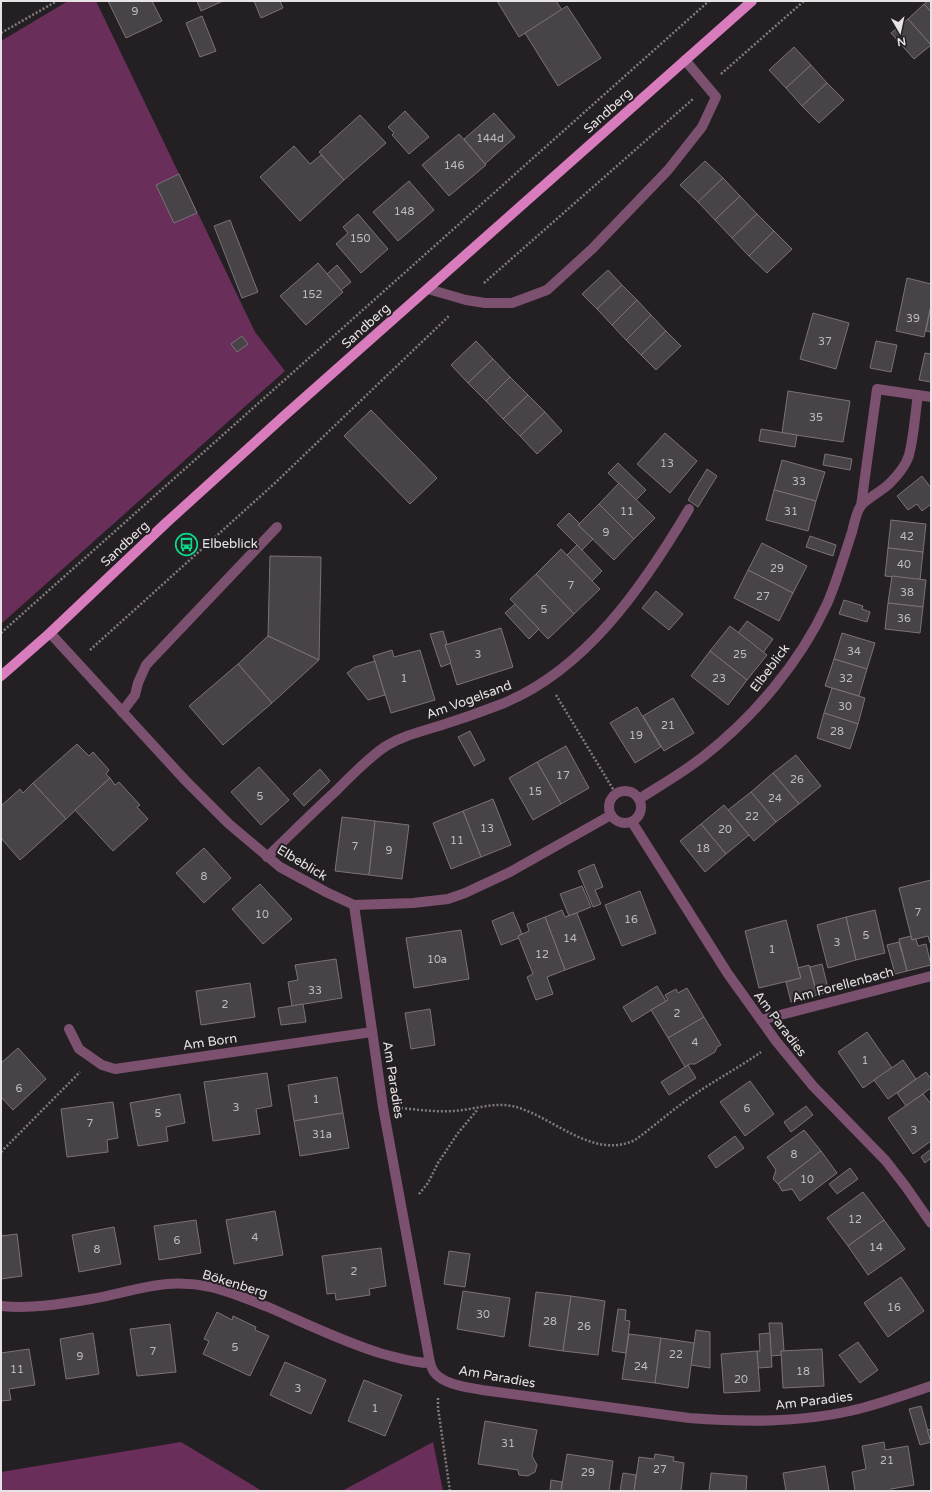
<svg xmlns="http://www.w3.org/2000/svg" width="932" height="1492" viewBox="0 0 932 1492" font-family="'Varela Round',sans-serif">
<rect width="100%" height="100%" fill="#241f22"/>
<g fill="#692f5a">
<polygon points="68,1 96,1 255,332 285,371 1,624 1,41"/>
<polygon points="181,1442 262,1491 1,1491 1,1472"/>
<polygon points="433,1442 443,1491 342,1491"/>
</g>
<g fill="#484347" stroke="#797377">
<polygon points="108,1 152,1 162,21 126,38"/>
<polygon points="197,1 223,1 201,11"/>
<polygon points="254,1 280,1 283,8 261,18"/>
<polygon points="497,1 556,1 562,10 519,37"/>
<polygon points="928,1 931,1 931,12 924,4"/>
<polygon points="924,4 931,12 931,45 908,19"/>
<polygon points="567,6 601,58 558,86 525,33"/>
<polygon points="202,16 216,51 200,57 186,23"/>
<polygon points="908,19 931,45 914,59 891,33"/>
<polygon points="794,47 811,65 786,88 769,70"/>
<polygon points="811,65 827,83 802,106 786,88"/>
<polygon points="827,83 844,100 819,123 802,106"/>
<polygon points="405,111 429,137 409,154 392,135 394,133 388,127"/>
<polygon points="494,113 515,137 485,164 464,139"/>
<polygon points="360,115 386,143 344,180 319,152"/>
<polygon points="459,134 486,165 449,196 422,165"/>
<polygon points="294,146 310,164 321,155 344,180 300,221 260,177"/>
<polygon points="705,161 723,178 698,202 680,185"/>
<polygon points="179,174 197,213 174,223 156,185"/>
<polygon points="723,178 740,196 715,220 698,202"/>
<polygon points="409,181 434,210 398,241 373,212"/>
<polygon points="740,196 757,214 732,238 715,220"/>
<polygon points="358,214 388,249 361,273 336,244 348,233 343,227"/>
<polygon points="757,214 774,231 749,256 732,238"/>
<polygon points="230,220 258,292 242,298 214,226"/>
<polygon points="774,231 792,249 767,273 749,256"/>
<polygon points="318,263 343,292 306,325 280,296"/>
<polygon points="337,265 351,282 341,290 327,274"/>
<polygon points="608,270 622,285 597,309 582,294"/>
<polygon points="907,278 931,284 931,305 924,337 896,331"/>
<polygon points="622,285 637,300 612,325 597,309"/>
<polygon points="637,300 651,315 626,340 612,325"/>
<polygon points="931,305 931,332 926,331"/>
<polygon points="813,313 849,323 836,369 800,359"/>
<polygon points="651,315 666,331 641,355 626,340"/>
<polygon points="666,331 681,346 656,370 641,355"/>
<polygon points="242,336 248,344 237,352 231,344"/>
<polygon points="476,341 493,359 468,383 451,365"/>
<polygon points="876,341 897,345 891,372 870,368"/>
<polygon points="925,353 931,354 931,382 919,380"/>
<polygon points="493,359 510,377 486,401 468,383"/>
<polygon points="510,377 528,395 503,419 486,401"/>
<polygon points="788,391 850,401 843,442 782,433"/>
<polygon points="528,395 545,412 520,436 503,419"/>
<polygon points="371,410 437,478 410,504 344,436"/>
<polygon points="545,412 562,431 537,454 520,436"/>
<polygon points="761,429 797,435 795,447 759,441"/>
<polygon points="665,433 697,461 670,493 637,464"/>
<polygon points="825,454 852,459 850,470 823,465"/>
<polygon points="782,460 825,472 816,501 774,490"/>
<polygon points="618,463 646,490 636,500 608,473"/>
<polygon points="707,469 717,476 698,507 688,500"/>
<polygon points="922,476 931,488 931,504 922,511 917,504 908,510 897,496"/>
<polygon points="619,483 655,518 634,539 599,504"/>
<polygon points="774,490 816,501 808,531 766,520"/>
<polygon points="599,504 634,539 614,560 578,525"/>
<polygon points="569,513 580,524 578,525 593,539 582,550 557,525"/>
<polygon points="891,520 926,524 923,552 888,548"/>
<polygon points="810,536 836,545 833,556 806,547"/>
<polygon points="762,543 807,566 793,593 748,570"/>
<polygon points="577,545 602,571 592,581 567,555"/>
<polygon points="888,548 923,552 920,580 885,576"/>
<polygon points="561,549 600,589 574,614 536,574"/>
<polygon points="270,556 321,557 319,660 268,636"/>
<polygon points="748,570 793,593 779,621 734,598"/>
<polygon points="536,574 574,614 548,639 510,599"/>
<polygon points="892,576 926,580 923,607 888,603"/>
<polygon points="656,591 683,614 669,630 642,608"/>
<polygon points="844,600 863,606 862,609 870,612 867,622 839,614"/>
<polygon points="888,603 923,607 920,633 885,629"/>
<polygon points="515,604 539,629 529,639 505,613"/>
<polygon points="747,621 773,639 763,653 738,633"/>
<polygon points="730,626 767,655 747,680 710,651"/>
<polygon points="501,628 513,667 457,685 445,645"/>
<polygon points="443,631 447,644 445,645 451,663 441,667 430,634"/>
<polygon points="842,633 875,643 867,669 834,659"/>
<polygon points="268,636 319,660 272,703 238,664"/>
<polygon points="392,650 394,657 420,650 435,700 391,713 373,656"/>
<polygon points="710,651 747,680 728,705 691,676"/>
<polygon points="834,659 867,669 859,696 825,686"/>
<polygon points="375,661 385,695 368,700 347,673 355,667"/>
<polygon points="238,664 272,703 223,745 189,706"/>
<polygon points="832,688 865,698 858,724 824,713"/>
<polygon points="673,698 694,733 664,751 643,716"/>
<polygon points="637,707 661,747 635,763 610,723"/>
<polygon points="824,713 858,724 850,749 817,738"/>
<polygon points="470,731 485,760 474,766 458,737"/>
<polygon points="77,744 89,756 93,752 109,770 106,774 110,778 66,819 33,783"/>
<polygon points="566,746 589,788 561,804 537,762"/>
<polygon points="796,755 821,786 799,804 773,773"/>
<polygon points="537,762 561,804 533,820 509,778"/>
<polygon points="259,767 289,800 261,825 231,792"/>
<polygon points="320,769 330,781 304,806 293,794"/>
<polygon points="773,773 799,804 776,822 751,792"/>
<polygon points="110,778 115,785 119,782 140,805 137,807 148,819 113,851 75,810"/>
<polygon points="33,783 66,819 20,860 1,838 1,806 20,789 23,793"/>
<polygon points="751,792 776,822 754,841 728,810"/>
<polygon points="493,799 511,845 481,857 463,811"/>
<polygon points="724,805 749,835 726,854 701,824"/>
<polygon points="463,811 481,857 451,869 433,823"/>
<polygon points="342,817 375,821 369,875 335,871"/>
<polygon points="375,821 409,825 402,879 369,875"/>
<polygon points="701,824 726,854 705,872 680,841"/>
<polygon points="204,848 231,878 204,903 176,873"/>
<polygon points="594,864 603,887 595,890 601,904 593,907 578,871"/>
<polygon points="931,880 931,943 930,943 928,936 912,940 899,888"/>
<polygon points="260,884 292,919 263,944 232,909"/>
<polygon points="582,886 591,907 569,916 560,894"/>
<polygon points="640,891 656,933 622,946 605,905"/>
<polygon points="562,910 565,917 577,913 595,959 565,970 545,917"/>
<polygon points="875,910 885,953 856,960 846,917"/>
<polygon points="513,912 522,934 518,936 519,938 501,945 492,921"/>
<polygon points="545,917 565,970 547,977 553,994 536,1000 527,977 533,974 518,936 529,931 527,924"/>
<polygon points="846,917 856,960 828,968 817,925"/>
<polygon points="786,920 801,978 759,988 745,931"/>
<polygon points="461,930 469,979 414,988 406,938"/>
<polygon points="911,936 912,940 916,939 918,946 926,944 931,965 907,971 899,939"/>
<polygon points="899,942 907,971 895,974 887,945"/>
<polygon points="336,959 342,998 292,1006 288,982 298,980 295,965"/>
<polygon points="822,964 829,992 817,995 810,967"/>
<polygon points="809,965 817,995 791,1002 786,982 801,978 798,968"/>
<polygon points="250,983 255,1017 201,1025 196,991"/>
<polygon points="657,986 666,1001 632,1022 623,1007"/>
<polygon points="687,988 704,1017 668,1038 651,1010 668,1000 665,995 676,989 678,993"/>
<polygon points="303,1004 306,1022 281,1025 278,1008"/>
<polygon points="430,1009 435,1045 411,1049 405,1013"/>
<polygon points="704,1017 721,1045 717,1047 715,1052 695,1064 690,1064 685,1067 668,1038"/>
<polygon points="867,1032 892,1068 863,1088 838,1052"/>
<polygon points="18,1048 46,1079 13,1110 1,1097 1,1063"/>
<polygon points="903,1060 916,1079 888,1099 874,1080"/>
<polygon points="688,1065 696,1078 669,1095 661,1082"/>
<polygon points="926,1072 931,1079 931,1088 906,1106 897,1093"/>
<polygon points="267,1073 272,1106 256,1109 260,1134 213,1141 204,1082"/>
<polygon points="337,1077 343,1113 294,1121 288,1085"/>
<polygon points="750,1081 774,1114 745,1136 720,1102"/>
<polygon points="180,1094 185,1123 166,1127 168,1141 138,1146 130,1103"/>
<polygon points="923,1094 931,1104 931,1141 913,1154 888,1118"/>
<polygon points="113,1102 118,1138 107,1140 108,1152 67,1157 61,1109"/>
<polygon points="806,1106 813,1115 791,1132 784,1122"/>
<polygon points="343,1113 349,1148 300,1156 294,1121"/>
<polygon points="804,1130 821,1151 778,1184 773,1179 776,1170 767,1157"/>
<polygon points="735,1136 744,1148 716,1168 708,1156"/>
<polygon points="931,1149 931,1158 925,1163 921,1157"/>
<polygon points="821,1151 837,1173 800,1201 792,1189 782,1191 778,1184"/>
<polygon points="850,1168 858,1179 837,1194 829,1184"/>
<polygon points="863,1192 884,1220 848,1246 827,1218"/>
<polygon points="275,1211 283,1255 234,1264 226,1220"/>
<polygon points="196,1220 201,1253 159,1260 154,1226"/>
<polygon points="884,1220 905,1249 868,1275 848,1246"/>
<polygon points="114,1227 121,1264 79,1272 72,1235"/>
<polygon points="17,1234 22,1276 1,1279 1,1236"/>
<polygon points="381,1248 386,1286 369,1289 370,1295 336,1300 335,1293 327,1294 322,1256"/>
<polygon points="449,1251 470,1254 465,1287 444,1284"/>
<polygon points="901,1277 924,1311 888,1337 864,1303"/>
<polygon points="463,1291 510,1298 504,1337 457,1329"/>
<polygon points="536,1292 571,1296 563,1351 529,1346"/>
<polygon points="571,1296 605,1301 598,1355 563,1351"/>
<polygon points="618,1309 626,1310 625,1320 630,1321 626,1353 612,1351"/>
<polygon points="217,1312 232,1320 233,1316 256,1327 255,1330 269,1336 250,1376 203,1354 209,1341 204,1339"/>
<polygon points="769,1323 782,1323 784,1351 781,1351 782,1355 771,1356"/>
<polygon points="170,1324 176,1372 137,1376 130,1329"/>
<polygon points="696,1330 710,1332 710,1368 691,1365"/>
<polygon points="93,1333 99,1374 66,1379 60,1339"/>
<polygon points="770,1333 772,1367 758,1368 757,1351 760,1351 759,1334"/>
<polygon points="629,1334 661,1338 655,1383 622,1379"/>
<polygon points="661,1338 694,1343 688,1388 655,1383"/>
<polygon points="858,1342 878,1370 860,1383 839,1355"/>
<polygon points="29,1349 35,1385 9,1389 11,1400 1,1401 1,1353"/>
<polygon points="822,1349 824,1386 783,1388 781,1351"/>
<polygon points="757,1351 760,1391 724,1393 721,1354"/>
<polygon points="285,1362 326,1380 311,1414 270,1395"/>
<polygon points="364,1380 402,1395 385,1436 348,1421"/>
<polygon points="921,1406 931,1442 920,1445 909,1409"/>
<polygon points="485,1421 537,1430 532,1456 537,1465 535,1472 528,1476 519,1475 518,1470 478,1464"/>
<polygon points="931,1429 931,1442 927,1430"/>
<polygon points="884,1442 885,1450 908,1446 914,1485 891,1489 891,1491 855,1491 852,1472 866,1469 862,1446"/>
<polygon points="567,1454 613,1461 609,1491 561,1491"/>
<polygon points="655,1454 674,1457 673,1461 684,1463 681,1491 634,1491 639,1457 654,1459"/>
<polygon points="825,1466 829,1491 786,1491 783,1473"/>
<polygon points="623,1473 636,1475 634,1491 620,1491"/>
<polygon points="711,1473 747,1476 746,1491 709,1491"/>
<polygon points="551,1480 562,1482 561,1491 550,1491"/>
</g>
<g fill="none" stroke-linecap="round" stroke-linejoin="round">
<g stroke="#807c7e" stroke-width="2.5" stroke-dasharray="2 2" stroke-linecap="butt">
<polyline points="1,33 57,1"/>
<polyline points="721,74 804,1"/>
<polyline points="484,283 693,99"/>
<polyline points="1,633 709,1"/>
<polyline points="90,650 275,483 450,315"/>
<polyline points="556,695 616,794"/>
<path d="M 401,1108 C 419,1110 436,1112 453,1111 C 474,1110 495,1101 516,1107 C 555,1118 593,1160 635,1140 C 657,1124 678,1105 701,1090 C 721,1077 741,1066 761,1052"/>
<polyline points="1,1152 80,1072"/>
<polyline points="419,1194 428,1183 438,1163 458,1133 478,1109"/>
<polyline points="438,1398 438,1408 450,1491"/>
</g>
<g stroke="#7c506f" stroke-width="10">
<polyline points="428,289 466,300 485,303 512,303 547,290 592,249 668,170 702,127 716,97 685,60"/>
<polyline points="122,712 135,695 138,683 146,665 277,527"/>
</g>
<g stroke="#7c506f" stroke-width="10">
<polyline points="861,506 877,389 931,397"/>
<polyline points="50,633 185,780 229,824 280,867 326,892 354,905 413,903 448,899 465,893 510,872 611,815"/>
<circle cx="625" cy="807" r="16"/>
<path d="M 639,799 C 661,785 684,772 704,756 C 755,716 800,662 827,604 C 837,581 844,556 852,532 C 854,524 856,514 860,507 C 864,500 882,491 889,484 C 897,476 906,466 909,455 C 914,436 915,414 918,395"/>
<polyline points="632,822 728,974 776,1041 813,1086 886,1161 906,1187 931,1223"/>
<path d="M 267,857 C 290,835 313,812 337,790 C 352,775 368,758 386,746 C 404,735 423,731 442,725 C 461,719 481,712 499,705 C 585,672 644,585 689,509"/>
<path d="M 354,905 L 383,1107 L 430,1363 C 431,1366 432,1369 434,1372 C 444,1385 467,1387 482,1390 L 689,1418 C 742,1422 798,1423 850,1411 C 877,1405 904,1395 931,1386"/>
<polyline points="761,1020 931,976"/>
<polyline points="69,1029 79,1049 102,1065 115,1069 372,1032"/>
<path d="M 1,1306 C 31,1309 62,1304 91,1299 C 136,1291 164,1277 211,1287 C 230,1291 249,1300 268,1307 C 305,1323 343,1342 383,1354 C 399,1358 413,1363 430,1363"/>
</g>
<polyline stroke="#d87cbe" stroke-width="10" points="1,676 50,633 166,523 284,416 752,1"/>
</g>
<defs>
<symbol id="bus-ring" viewBox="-11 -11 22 22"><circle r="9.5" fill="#241f22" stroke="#0bd98a" stroke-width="1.5"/><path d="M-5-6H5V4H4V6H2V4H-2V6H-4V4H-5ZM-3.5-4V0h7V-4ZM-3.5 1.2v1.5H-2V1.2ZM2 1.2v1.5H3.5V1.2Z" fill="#0bd98a"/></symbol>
</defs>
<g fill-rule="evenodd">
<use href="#bus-ring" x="174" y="532" width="25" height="25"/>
</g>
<g text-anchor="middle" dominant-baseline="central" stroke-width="4" stroke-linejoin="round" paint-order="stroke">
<g font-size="11" fill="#bfbbbe">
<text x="135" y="11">9</text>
<text x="490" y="138">144d</text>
<text x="454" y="165">146</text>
<text x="404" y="211">148</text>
<text x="360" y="238">150</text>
<text x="312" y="294">152</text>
<text x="913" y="318">39</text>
<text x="825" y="341">37</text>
<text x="816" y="417">35</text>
<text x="667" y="463">13</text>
<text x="799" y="481">33</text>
<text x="627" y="511">11</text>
<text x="791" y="511">31</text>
<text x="606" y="532">9</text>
<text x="907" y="536">42</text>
<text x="904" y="564">40</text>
<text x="777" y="568">29</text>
<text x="571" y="585">7</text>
<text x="907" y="592">38</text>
<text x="763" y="596">27</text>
<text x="544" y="609">5</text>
<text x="904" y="618">36</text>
<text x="854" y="651">34</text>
<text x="478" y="654">3</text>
<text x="740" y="654">25</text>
<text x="404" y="678">1</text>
<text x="719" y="678">23</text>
<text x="846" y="678">32</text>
<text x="845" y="706">30</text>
<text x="668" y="725">21</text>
<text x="837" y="731">28</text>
<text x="636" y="735">19</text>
<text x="563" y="775">17</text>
<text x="797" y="779">26</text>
<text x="535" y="791">15</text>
<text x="260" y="796">5</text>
<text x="775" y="798">24</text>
<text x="752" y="816">22</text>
<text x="487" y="828">13</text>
<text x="725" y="829">20</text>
<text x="457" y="840">11</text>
<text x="355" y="846">7</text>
<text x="703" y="848">18</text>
<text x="389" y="850">9</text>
<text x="204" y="876">8</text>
<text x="918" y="912">7</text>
<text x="262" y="914">10</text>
<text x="631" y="919">16</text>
<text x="866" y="935">5</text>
<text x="570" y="938">14</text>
<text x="837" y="942">3</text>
<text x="772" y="949">1</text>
<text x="542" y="954">12</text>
<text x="437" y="959">10a</text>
<text x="315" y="990">33</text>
<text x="225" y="1004">2</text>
<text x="677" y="1013">2</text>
<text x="695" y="1042">4</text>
<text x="865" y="1060">1</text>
<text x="19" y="1088">6</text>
<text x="316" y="1099">1</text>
<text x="236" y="1107">3</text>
<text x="747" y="1108">6</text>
<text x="158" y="1113">5</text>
<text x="90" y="1123">7</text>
<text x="914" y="1130">3</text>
<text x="322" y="1134">31a</text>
<text x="794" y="1154">8</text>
<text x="807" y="1179">10</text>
<text x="855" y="1219">12</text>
<text x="255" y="1237">4</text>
<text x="177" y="1240">6</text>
<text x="876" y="1247">14</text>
<text x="97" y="1249">8</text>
<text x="354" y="1271">2</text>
<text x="894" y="1307">16</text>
<text x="483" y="1314">30</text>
<text x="550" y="1321">28</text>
<text x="584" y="1326">26</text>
<text x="235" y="1347">5</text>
<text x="153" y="1351">7</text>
<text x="676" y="1354">22</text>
<text x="80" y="1356">9</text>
<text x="641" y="1366">24</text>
<text x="17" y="1369">11</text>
<text x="803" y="1371">18</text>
<text x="741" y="1379">20</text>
<text x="298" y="1388">3</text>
<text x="375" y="1408">1</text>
<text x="508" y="1443">31</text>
<text x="887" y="1460">21</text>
<text x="660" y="1469">27</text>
<text x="588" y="1472">29</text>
</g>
<g font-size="13" fill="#e7e3e5" stroke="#241f22">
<text transform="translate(608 111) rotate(-42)">Sandberg</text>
<text transform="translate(366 326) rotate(-42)">Sandberg</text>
<text transform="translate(125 544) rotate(-43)">Sandberg</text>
<text transform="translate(770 668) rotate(-53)">Elbeblick</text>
<text transform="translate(469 700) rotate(-20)">Am Vogelsand</text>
<text transform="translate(302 863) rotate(31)">Elbeblick</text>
<text transform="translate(843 985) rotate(-15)">Am Forellenbach</text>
<text transform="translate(780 1024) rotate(53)">Am Paradies</text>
<text transform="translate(210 1042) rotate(-8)">Am Born</text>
<text transform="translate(393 1080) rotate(81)">Am Paradies</text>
<text transform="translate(235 1284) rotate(17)">Bökenberg</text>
<text transform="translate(497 1377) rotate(10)">Am Paradies</text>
<text transform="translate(814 1401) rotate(-7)">Am Paradies</text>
</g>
<g font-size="13" fill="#e7e3e5" stroke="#241f22" text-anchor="start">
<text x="202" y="544">Elbeblick</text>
</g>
</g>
<rect width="932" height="1492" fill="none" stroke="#e7e3e5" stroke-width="4"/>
<g transform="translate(900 32) rotate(171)" stroke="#241f22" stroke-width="3" paint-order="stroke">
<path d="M0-3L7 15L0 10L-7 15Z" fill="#e7e3e5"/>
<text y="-6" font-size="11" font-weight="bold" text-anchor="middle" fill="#e7e3e5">N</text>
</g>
</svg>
